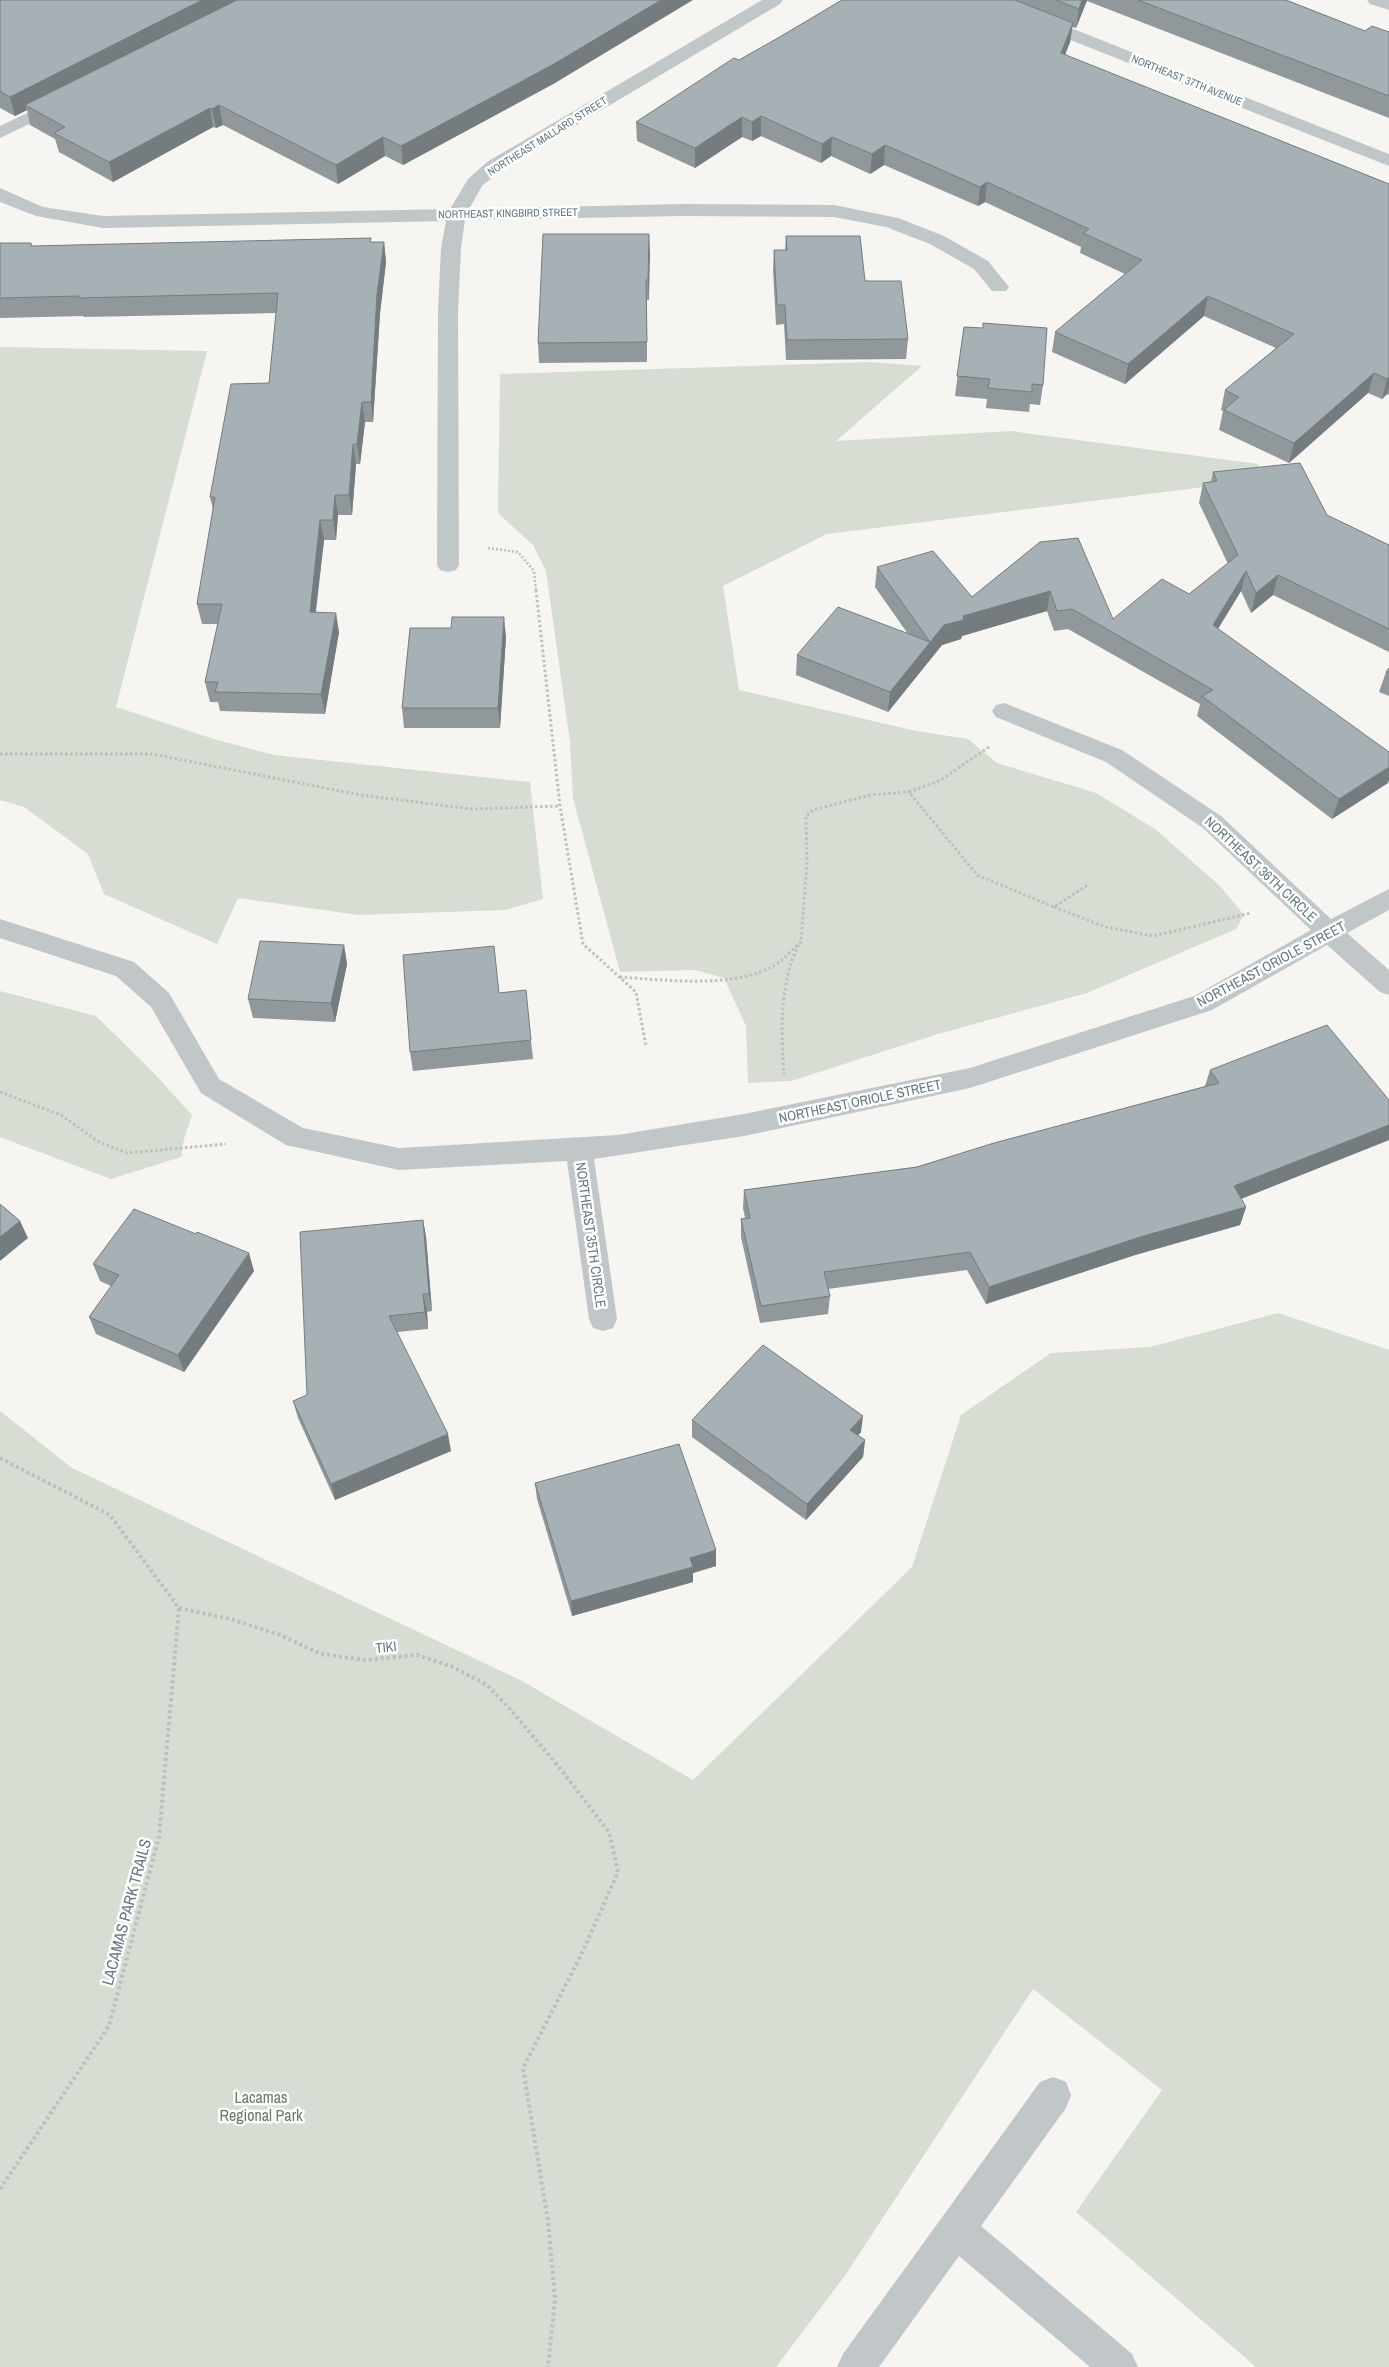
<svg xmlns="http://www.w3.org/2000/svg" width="1389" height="2367" viewBox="0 0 1389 2367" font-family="'Archivo Narrow',sans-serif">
<rect width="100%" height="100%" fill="#f6f5f2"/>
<g fill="#d7ddd3">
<polygon points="0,347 207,351 116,707 214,739 274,755 530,782 543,899 505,910 358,915 238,898 217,944 104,894 88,854 24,807 0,800"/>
<polygon points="871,362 922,366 836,441 1011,431 1258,464 1261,480 827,534 723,586 739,690 916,731 968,739 997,763 1096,793 1155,829 1220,886 1244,915 1236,929 1087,993 938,1034 791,1081 748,1083 746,1026 724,978 695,970 620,972 573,798 570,742 546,571 533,545 498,513 500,374"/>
<polygon points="0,991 96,1016 150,1069 192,1115 184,1139 181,1157 111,1179 0,1137"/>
<polygon points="1278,1313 1389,1350 1389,2367 1256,2367 1076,2212 1162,2090 1033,1989 844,2277 776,2367 0,2367 0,1411 72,1468 522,1681 693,1780 912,1567 961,1415 1051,1353 1150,1347"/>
</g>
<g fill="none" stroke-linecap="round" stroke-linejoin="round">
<polyline stroke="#bdbfc1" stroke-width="2.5" stroke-dasharray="2 2" stroke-linecap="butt" points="488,548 518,552 534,571 536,591"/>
<g stroke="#bdbfc1" stroke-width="3" stroke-dasharray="2.5 2.5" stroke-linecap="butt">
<polyline points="536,590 560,806 583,944 636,992 646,1046"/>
<polyline points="989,747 941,780 909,792 977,875 1054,907 1089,884"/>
<polyline points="0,754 152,754 361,795 472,809 559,806"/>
<polyline points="1054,907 1106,927 1153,936 1251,913"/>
<path d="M 620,977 C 664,980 736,989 775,965 C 785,959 792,949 801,942 L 807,863 L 806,816 L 813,810 L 870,795 L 909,792"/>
<path d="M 784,1075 C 781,1031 779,984 799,944"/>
<polyline points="0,1092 61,1115 99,1142 127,1153 226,1144"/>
</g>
<g stroke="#bdbfc1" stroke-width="4" stroke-dasharray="3 3" stroke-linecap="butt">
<polyline points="0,1458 110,1515 179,1608"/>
<polyline points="179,1608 230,1619 280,1635 321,1654 366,1660 417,1655 453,1667 487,1685 509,1708 559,1767 609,1832 618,1872 583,1951 523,2068 548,2221 555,2299 548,2367"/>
<polyline points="0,2189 109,2026 159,1837 179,1608"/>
</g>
<g fill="#c1c6c8" fill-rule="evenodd">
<polygon points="762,0 783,0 780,4 501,170 482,186 469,209 683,204 834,205 898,218 944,236 988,261 1009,287 1006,291 992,291 974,269 930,244 886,227 834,217 683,216 465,220 461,248 458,311 459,565 456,570 448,572 440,570 437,565 438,311 441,248 446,221 103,228 36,216 0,202 0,188 43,207 103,216 450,209 468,179 487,162"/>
<polygon points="976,0 1000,0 1389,154 1389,166 979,4"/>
<polygon points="1367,0 1389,0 1389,10 1370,4"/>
<polygon points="61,97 67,98 70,102 67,106 0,138 0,126"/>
<polygon points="1004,703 1122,750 1221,816 1331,919 1389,889 1389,910 1347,933 1389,970 1389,995 1380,992 1327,945 1212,1010 970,1088 744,1136 594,1159 617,1319 613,1328 603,1331 593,1328 589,1319 567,1161 399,1170 286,1145 201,1093 151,1007 116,976 0,938 0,919 134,962 169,993 219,1079 303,1128 399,1148 618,1135 744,1114 970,1068 1194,996 1311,930 1203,828 1106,762 996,717 992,711 996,705"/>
<polygon points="1053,2077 1066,2082 1071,2095 1066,2108 981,2226 1132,2354 1138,2367 1090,2367 959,2256 879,2367 837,2367 843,2354 1040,2082"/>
</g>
</g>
<g fill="#90989c">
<polygon points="0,0 555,83 403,165 385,156 338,184 223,125 216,128 213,127 113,182 59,152 55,139 30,125 27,110 15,116 0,108"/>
<polygon points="842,0 1286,0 1365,31 1389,32 1389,118 1087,1 1076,28 1072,27 1070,42 1065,55 1389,184 1389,395 1387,394 1382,399 1368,393 1289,463 1219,430 1223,411 1221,410 1225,390 1276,348 1204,316 1125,384 1052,352 1055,332 1125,274 1080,253 1081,247 985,202 978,206 884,165 870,174 831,156 821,163 761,136 752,141 742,137 695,168 637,141 636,122 739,60 778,38"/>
<polygon points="649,234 649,300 647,300 647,362 539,363 538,343"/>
<polygon points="786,236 865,281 908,339 906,359 786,360 784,324 776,325 773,270 774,250 785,250"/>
<polygon points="384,242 386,262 380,313 373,422 365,422 360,464 356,464 352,515 338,515 336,540 324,540 316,612 339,632 325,714 220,711 218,702 210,702 205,682 218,624 202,624 197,604 213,509 210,497 269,383 276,313 84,317 83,316 0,318 0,243 31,243 32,246"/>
<polygon points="964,327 1043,385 1040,405 1030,404 1029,412 986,408 987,399 955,396"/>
<polygon points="1213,472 1327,515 1389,545 1389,652 1273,595 1251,613 1241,591 1218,629 1388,783 1332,819 1197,716 1200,704 1068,629 1054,631 1047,611 962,636 961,639 942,645 888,712 796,675 797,655 908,634 875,587 877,567 972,597 1040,542 1113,619 1189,594 1228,564 1199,503 1203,483 1211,482"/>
<polygon points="506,637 500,728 404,728 402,708"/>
<polygon points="1389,668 1389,696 1379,692 1386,672"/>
<polygon points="344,945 347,964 335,1022 253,1018 248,999"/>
<polygon points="499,993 531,1040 533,1059 413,1071 410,1052"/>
<polygon points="1210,1070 1389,1100 1389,1140 1241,1199 1246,1207 1240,1225 1135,1255 986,1304 967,1270 828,1289 830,1296 828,1314 760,1323 741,1237 741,1219 745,1218 743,1208 744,1190 917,1167 1205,1086"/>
<polygon points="423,1220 426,1237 432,1311 427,1312 428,1329 397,1332 451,1451 335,1500 298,1418 293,1401 307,1395"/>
<polygon points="93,1264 254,1271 184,1372 96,1334 89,1317 111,1286 100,1281"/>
<polygon points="692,1420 861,1432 858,1435 865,1440 863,1457 806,1520 692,1437"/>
<polygon points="535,1483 716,1566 693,1573 693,1582 572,1616 537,1499"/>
</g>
<g fill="#757c7f">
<polygon points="202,0 243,0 25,105 27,110 15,116 10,97"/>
<polygon points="661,0 693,0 555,83 403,165 401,146"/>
<polygon points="1082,0 1087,0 1076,28 1079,9"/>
<polygon points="1073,23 1070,42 1058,72 1061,53"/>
<polygon points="219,105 223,125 216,128 212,109"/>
<polygon points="210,108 213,127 113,182 109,162"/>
<polygon points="761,116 761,136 752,141 752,122"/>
<polygon points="742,117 742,137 695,168 695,148"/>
<polygon points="383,137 385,156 338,184 336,165"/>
<polygon points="832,137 831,156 821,163 822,144"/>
<polygon points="885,145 884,165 870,174 872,154"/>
<polygon points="987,182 985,202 978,206 980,187"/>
<polygon points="649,234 650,254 649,300 648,280"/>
<polygon points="384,242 386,262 380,313 373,422 371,402 377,294"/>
<polygon points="1208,296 1204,316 1125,384 1128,364"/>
<polygon points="1374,373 1368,393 1289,463 1294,443"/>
<polygon points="1389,377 1389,387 1387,394 1382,399 1387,379"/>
<polygon points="362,402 365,422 360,464 357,444"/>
<polygon points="353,444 356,464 352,515 349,495"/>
<polygon points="335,495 338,515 336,540 333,520"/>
<polygon points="320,520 324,540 313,632 310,612"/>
<polygon points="1246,571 1241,591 1208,645 1213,625"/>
<polygon points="1278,575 1273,595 1251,613 1256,593"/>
<polygon points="1050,591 1047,611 962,636 961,639 942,645 888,712 890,692 944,625 963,616"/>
<polygon points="336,613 339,632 325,714 321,694"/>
<polygon points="504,617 506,637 500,728 498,708"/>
<polygon points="1389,767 1389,780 1388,783 1332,819 1339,799"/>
<polygon points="344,945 347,964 335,1022 331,1003"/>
<polygon points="1389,1125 1389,1140 1228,1204 1234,1186"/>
<polygon points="1246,1207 1240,1225 1135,1255 986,1304 989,1287 1140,1237"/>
<polygon points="423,1220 426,1237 432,1311 429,1294"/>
<polygon points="20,1221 28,1238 0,1261 0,1237"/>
<polygon points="249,1253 254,1271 184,1372 178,1355"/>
<polygon points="423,1294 427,1312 428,1329 425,1312"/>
<polygon points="863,1416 861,1432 849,1446 850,1430"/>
<polygon points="448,1434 451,1451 335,1500 331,1484"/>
<polygon points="865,1440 863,1457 806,1520 807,1504"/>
<polygon points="716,1550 716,1566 693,1573 693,1582 572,1616 571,1601 690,1558"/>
</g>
<g fill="#a7b1b5" stroke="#757c7f">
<polygon points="0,0 202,0 10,97 0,91"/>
<polygon points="237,0 661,0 554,64 401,146 383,137 336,165 219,105 212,109 210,108 109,162 54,133 65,127 25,105"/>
<polygon points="842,0 1015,0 1073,23 1061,53 1389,184 1389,377 1387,379 1374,373 1294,443 1224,410 1239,397 1225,390 1294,334 1208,296 1128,364 1055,332 1142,260 1083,233 1089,229 987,182 980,187 885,145 872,154 832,137 822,144 761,116 752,122 742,117 695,148 636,122 734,58 739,60 778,38"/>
<polygon points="1056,0 1082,0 1079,9"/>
<polygon points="1138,0 1286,0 1365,31 1372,26 1389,32 1389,96"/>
<polygon points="543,234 649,234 648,280 646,280 647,342 538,343"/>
<polygon points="786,236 860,236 865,281 901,281 908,339 787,340 785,305 777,305 774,250 787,250"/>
<polygon points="371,238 370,242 384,242 377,294 371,402 362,402 357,444 353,444 349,495 335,495 333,520 320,520 310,612 336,613 321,694 215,692 218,682 205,682 222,604 197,604 215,497 210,497 231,384 269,383 278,293 79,298 79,296 0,298 0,243 31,243 31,246"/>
<polygon points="983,323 1047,328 1043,385 1032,384 1032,392 988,388 990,379 957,376 964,327 983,328"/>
<polygon points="1300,463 1327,515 1389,545 1389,629 1278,575 1256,593 1246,571 1213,625 1389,752 1389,767 1339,799 1202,696 1213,690 1072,609 1057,611 1050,591 963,616 964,620 944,625 890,692 797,655 838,607 930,642 877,567 933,551 972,597 1040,542 1078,538 1113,619 1162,579 1189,594 1238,555 1203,483 1217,481 1213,472"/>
<polygon points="452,617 504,617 498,708 402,708 410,628 451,628"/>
<polygon points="1389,668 1389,673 1386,672"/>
<polygon points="260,941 344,945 331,1003 248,999"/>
<polygon points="494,946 499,993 526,990 531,1040 410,1052 403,955"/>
<polygon points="1327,1025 1389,1100 1389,1125 1234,1186 1246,1207 1140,1237 989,1287 970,1252 824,1272 830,1296 761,1306 741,1219 750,1218 744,1190 917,1167 994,1143 1219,1083 1210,1070"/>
<polygon points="0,1204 20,1221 0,1237"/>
<polygon points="134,1209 196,1234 197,1232 249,1253 178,1355 89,1317 119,1275 93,1264"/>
<polygon points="423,1220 429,1294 423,1294 425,1312 389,1316 448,1434 331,1484 293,1401 307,1395 300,1232"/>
<polygon points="763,1345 863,1416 850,1430 865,1440 807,1504 692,1420"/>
<polygon points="679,1444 716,1550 690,1558 693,1567 571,1601 535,1483"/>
</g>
<g text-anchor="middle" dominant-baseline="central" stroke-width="5" stroke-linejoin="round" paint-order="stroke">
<g font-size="11" fill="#647883" stroke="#fff">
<text transform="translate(1187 80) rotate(22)">NORTHEAST 37TH AVENUE</text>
<text transform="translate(547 136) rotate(-32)">NORTHEAST MALLARD STREET</text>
<text transform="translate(508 213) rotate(-1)">NORTHEAST KINGBIRD STREET</text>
</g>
<g font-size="14" fill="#647883" stroke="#fff">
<text transform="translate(1261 869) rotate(43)">NORTHEAST 36TH CIRCLE</text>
<text transform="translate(1271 964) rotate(-28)">NORTHEAST ORIOLE STREET</text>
<text transform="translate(860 1101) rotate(-12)">NORTHEAST ORIOLE STREET</text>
<text transform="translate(591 1235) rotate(82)">NORTHEAST 35TH CIRCLE</text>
<text transform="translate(386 1647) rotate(-5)">TIKI</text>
</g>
<g font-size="16" fill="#647883" stroke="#fff">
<text transform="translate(126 1912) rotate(-75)">LACAMAS PARK TRAILS</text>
</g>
<g font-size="16" fill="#6a7a63" stroke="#fff">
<text x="261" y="2097">Lacamas<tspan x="261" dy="18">Regional Park</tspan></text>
</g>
</g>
</svg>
